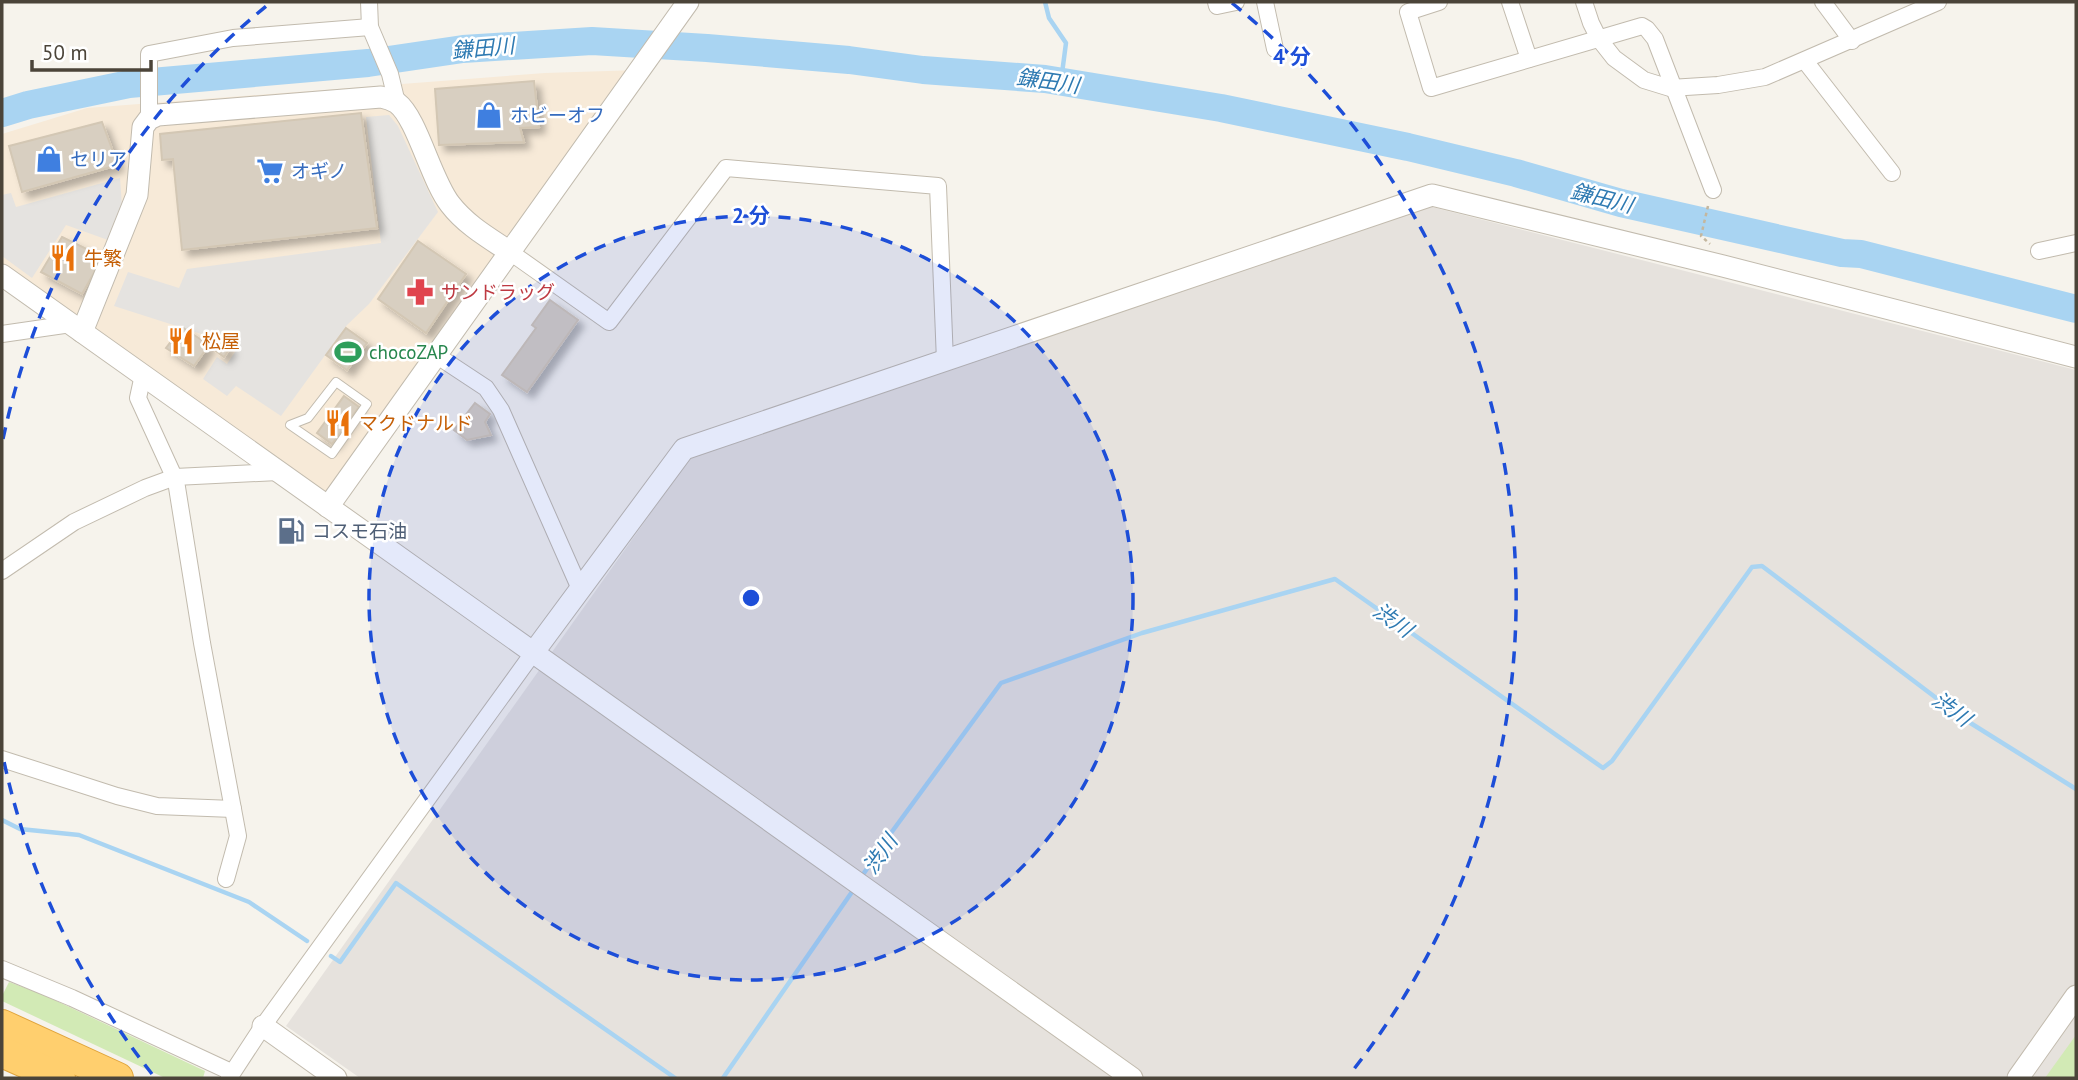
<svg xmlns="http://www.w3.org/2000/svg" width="2078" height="1080" viewBox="0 0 2078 1080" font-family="'PT Sans','Noto Sans JP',sans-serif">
<defs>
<filter id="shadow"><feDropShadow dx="6" dy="6" stdDeviation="3.5" flood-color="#0004"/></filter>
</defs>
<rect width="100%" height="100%" fill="#f6f3ec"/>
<polygon fill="#f7ead8" points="639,70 328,507 2,275 2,134 87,108 545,73"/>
<polygon fill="#e6e2dd" points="1428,206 2076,370 2076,1078 360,1078 286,1026 690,458"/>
<g fill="#d2eab5">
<polygon points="9,982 44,995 205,1071 203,1078 165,1078 2,1001 2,996"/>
<polygon points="2076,1035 2076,1078 2045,1078"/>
</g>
<g fill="#e5e3e0">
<polygon points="389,115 398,126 438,212 369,304 347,325 281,416 236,386 227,396 203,379 217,357 227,364 239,346 114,306 128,272 179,288 187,269 381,243 366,117"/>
<polygon points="120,178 122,206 108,240 66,225 32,278 2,256 2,195 11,193 16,207"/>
</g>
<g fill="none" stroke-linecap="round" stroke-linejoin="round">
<g stroke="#a9d4f2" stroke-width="4.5">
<polyline points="1045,2 1049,18 1066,43 1061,81"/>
<polyline points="2,820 20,829 79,835 249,902 307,941"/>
<polyline points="860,879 891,833 1001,683 1142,633 1335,579 1603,768 1612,761 1752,567 1762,566 1964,719 2076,789"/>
<polyline points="331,956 340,962 396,883 675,1078"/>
<polyline points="723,1078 854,889"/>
</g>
<polyline stroke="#a9d4f2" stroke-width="28" points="2,113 28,105 129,84 368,63 463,49 592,41 707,48 849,60 923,70 1045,79 1221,108 1408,147 1516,173 1621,203 1842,253 1861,254 2076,309"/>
</g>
<g fill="#d8cfc1" stroke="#d3c7b4" stroke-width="2" filter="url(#shadow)">
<polygon points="534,81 539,127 520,128 524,142 439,145 435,89"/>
<polygon points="361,113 377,228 182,250 173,159 162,160 160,134"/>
<polygon points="102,122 118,165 22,192 9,146"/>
<polygon points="62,237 103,257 82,294 41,272"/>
<polygon points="418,241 466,274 426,333 378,299"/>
<polygon points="550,300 578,320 527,392 502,375 536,328 532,325"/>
<polygon points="182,327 209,345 194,366 166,348"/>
<polygon points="346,328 367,343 347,370 326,355"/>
<polygon points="223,342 230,348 224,357 216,351"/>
<polygon points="344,396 359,407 332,444 317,433"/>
<polygon points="475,403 490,414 485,422 491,435 467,440 454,430"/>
</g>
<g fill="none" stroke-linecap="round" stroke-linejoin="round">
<defs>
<polygon id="service" points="336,382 367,404 332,454 290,425 308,418"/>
<g id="minor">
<polyline points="369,2 370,27 390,74 397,103"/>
<polyline points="1216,2 1217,6 1236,2"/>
<polyline points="1265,2 1275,49"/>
<polyline points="1439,2 1408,12 1431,88 1642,26 1647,29 1655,39 1713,190"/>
<polyline points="1510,2 1529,59"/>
<polyline points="1584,2 1591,23 1599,39 1614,58 1644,80 1670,88 1718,85 1765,77 1938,2"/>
<polyline points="1823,2 1852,41"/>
<polyline points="1805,61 1892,173"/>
<polyline points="149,119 149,54 233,38 370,27"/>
<polyline points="2039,251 2076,243"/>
<polyline points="510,252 609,322 726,168 938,186 945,361"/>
<polyline points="2,334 71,324"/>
<polyline points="436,355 486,388 501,410 580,589"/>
<polyline points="143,375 138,398 176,481 202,643 238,836 226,879"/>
<polyline points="2,571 74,522 145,488 175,477 278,472"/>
<polyline points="2,759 117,796 157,806 233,809"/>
<polyline points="2,969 72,998 231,1072"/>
<polyline points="229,1078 263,1026 533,653"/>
</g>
<g id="tertiary">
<polyline points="2,275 1132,1078"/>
<path d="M 82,332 L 137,195 L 143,127 L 149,119 L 158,115 L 381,97 C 386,98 392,100 397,103 C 417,118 431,180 450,204 C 466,225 489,238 510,252"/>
<polyline points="328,507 688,2"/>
<polyline points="533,653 684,449 1432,195 1723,266 2076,357"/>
<polyline points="263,1026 336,1078"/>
<polyline points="2018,1078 2076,996"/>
</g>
<g id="motorway">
<polyline points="2,1025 118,1078"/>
<polyline points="2,1052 60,1078"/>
</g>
</defs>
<use href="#service" stroke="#c2bbae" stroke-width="10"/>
<use href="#minor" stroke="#c2bbae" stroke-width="18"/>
<use href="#tertiary" stroke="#c2bbae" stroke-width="23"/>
<use href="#motorway" stroke="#e0a43c" stroke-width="32"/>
<polyline stroke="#c4b79f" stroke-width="2.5" stroke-dasharray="3.5 3.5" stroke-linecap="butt" points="1708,206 1701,236 1710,244"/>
<use href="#service" stroke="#fff" stroke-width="8"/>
<use href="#minor" stroke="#fff" stroke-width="16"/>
<use href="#tertiary" stroke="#fff" stroke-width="21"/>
<use href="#motorway" stroke="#ffcf6e" stroke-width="30"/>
</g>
<circle cx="751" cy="598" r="382" fill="#1d4ed8" fill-opacity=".12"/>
<g fill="none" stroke="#1d4ed8" stroke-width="3.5" stroke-dasharray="12 9">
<circle cx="751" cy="598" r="382"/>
<path d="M152 1074A765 765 0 0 1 3 757M3 439A765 765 0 0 1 270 3M1232 3A765 765 0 0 1 1350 1074"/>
</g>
<defs>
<symbol id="shop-bare" viewBox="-9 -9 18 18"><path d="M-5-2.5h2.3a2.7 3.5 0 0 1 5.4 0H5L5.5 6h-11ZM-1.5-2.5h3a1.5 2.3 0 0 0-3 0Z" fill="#3f7fe0" stroke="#fff" stroke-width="2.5" paint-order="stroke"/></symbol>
<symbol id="supermarket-bare" viewBox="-9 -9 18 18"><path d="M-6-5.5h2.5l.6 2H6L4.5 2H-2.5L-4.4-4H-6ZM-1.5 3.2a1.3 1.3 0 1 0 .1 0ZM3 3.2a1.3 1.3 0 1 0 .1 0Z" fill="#3f7fe0" stroke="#fff" stroke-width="2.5" paint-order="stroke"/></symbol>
<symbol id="restaurant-bare" viewBox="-9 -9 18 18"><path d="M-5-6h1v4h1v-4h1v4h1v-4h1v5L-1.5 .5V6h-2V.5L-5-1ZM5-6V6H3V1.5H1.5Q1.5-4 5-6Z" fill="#e8710a" stroke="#fff" stroke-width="2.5" paint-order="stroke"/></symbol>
<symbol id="pharmacy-bare" viewBox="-9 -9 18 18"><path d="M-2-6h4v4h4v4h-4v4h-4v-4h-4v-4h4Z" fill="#e0444e" stroke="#fff" stroke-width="2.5" paint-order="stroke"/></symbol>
<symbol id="stadium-bare" viewBox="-9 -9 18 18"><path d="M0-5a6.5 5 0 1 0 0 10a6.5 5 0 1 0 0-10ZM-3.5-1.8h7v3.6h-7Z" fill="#2e9e5b" stroke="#fff" stroke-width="2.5" paint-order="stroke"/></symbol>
<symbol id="fuel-bare" viewBox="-9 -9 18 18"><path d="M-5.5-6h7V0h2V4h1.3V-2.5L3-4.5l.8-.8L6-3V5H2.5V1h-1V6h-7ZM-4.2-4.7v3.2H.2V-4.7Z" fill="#5c6f8a" stroke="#fff" stroke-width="2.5" paint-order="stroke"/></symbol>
</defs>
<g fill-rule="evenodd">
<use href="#shop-bare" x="470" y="96" width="38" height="38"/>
<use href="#shop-bare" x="30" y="140" width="38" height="38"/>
<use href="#supermarket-bare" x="251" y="152" width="38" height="38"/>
<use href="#restaurant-bare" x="44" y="239" width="38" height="38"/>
<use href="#pharmacy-bare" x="401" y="273" width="38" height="38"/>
<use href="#restaurant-bare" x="162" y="322" width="38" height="38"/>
<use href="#stadium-bare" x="329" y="333" width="38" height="38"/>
<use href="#restaurant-bare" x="319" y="404" width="38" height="38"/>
<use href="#fuel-bare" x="272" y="512" width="38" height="38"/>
</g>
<g text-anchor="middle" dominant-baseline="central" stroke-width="5" stroke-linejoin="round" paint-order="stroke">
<g font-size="19" fill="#366cbe" stroke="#fff" text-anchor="start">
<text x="510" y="115">ホビーオフ</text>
<text x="70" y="159">セリア</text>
<text x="291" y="171">オギノ</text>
</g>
<g font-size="19" fill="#c56008" stroke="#fff" text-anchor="start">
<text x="84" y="258">牛繁</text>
<text x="202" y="341">松屋</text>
<text x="359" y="423">マクドナルド</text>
</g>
<g font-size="19" fill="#be3a42" stroke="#fff" text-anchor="start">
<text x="441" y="292">サンドラッグ</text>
</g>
<g font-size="19" fill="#27864d" stroke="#fff" text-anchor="start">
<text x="369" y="352">chocoZAP</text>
</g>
<g font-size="19" fill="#4e5e75" stroke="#fff" text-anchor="start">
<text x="312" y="531">コスモ石油</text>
</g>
<g font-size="21" font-style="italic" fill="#2e7ab2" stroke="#fff">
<text transform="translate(483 48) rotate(-5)">鎌田川</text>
<text transform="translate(1048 81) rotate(8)">鎌田川</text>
<text transform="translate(1602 198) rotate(14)">鎌田川</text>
<text transform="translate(1393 620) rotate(35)">渋川</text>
<text transform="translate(1952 709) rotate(36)">渋川</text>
<text transform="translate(880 854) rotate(-55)">渋川</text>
</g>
</g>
<circle cx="751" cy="598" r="10" fill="#1d4ed8" stroke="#fff" stroke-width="3.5"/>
<g font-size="21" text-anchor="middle" font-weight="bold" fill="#1d4ed8" stroke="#fff" stroke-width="5" stroke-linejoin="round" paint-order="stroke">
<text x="1292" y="64">4 分</text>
<text x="751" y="223">2 分</text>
</g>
<rect width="2078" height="1080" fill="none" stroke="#4b4439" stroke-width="7"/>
<path d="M32 60v10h119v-10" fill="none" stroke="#4b4439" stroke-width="3.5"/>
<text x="42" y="60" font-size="21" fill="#4b4439" stroke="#ffffff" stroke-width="5" paint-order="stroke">50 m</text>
</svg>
